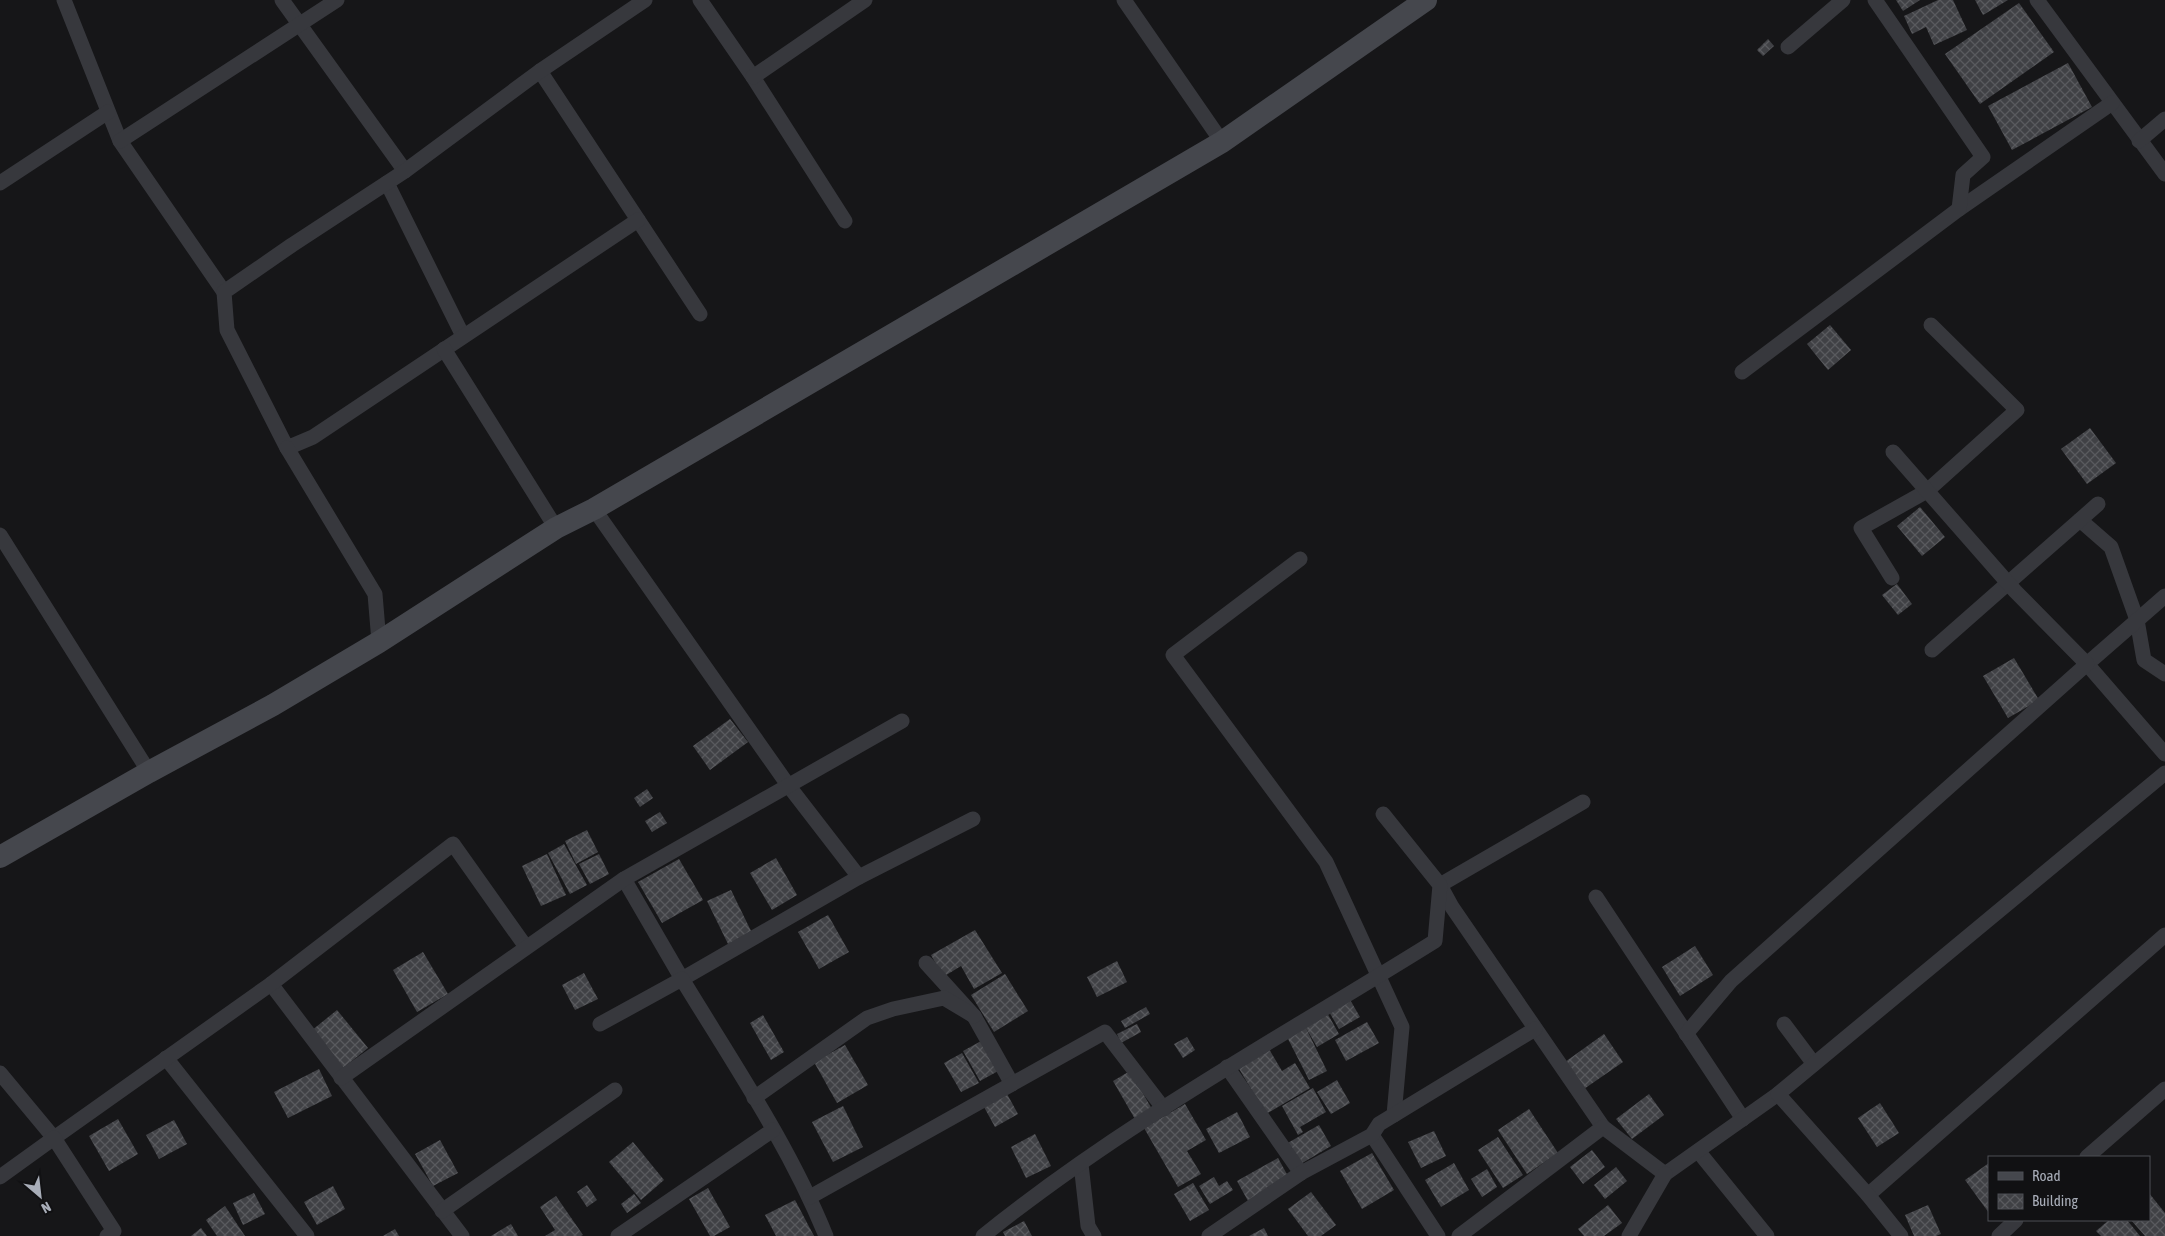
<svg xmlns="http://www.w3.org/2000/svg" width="2165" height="1236" viewBox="0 0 2165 1236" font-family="'Asap Condensed',sans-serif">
<defs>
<pattern id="building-cross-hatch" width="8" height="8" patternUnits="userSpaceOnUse" patternTransform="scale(1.25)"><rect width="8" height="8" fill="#404145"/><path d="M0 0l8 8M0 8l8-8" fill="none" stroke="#595a5e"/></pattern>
</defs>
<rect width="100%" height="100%" fill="#161618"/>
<g fill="url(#building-cross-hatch)">
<polygon points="1896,0 1920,0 1903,11"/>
<polygon points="1938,0 1953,0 1967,30 1934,45 1926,27 1912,34 1904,16"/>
<polygon points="1975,0 2008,0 1983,15"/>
<polygon points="2019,3 2054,52 1980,104 1945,54"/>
<polygon points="1768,39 1774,46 1763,56 1757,50"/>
<polygon points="2068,63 2092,107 2012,150 1988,106"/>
<polygon points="1830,325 1851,350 1828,370 1807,344"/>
<polygon points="2090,428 2116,463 2087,484 2061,449"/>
<polygon points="1920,507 1945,537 1922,556 1897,526"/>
<polygon points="1897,584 1912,604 1898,615 1882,595"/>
<polygon points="2014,658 2039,700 2008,718 1983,676"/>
<polygon points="730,719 748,742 710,770 693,746"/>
<polygon points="647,789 653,798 640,807 634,798"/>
<polygon points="660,812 667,823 652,832 645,821"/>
<polygon points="587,830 598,852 576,864 565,841"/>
<polygon points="564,844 587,885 570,894 548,853"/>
<polygon points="547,854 566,895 541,906 522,866"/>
<polygon points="599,854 609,874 590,884 579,864"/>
<polygon points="776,858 797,895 772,910 750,873"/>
<polygon points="679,859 703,900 662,923 638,882"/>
<polygon points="731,890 753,935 729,946 707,901"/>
<polygon points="828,915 849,952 819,969 798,932"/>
<polygon points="975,930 1002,973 974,989 961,966 943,977 931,955"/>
<polygon points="1695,946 1713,975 1680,996 1662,967"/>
<polygon points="423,952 448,994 417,1012 393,970"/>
<polygon points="1117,961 1127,982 1097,997 1087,977"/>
<polygon points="584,973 598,999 575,1010 562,985"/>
<polygon points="1005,974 1028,1011 994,1032 971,995"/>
<polygon points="1349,998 1360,1017 1339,1029 1328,1010"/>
<polygon points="1146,1007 1150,1014 1125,1028 1121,1021"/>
<polygon points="337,1010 368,1048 342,1069 311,1031"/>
<polygon points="1326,1011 1339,1034 1317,1047 1306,1028 1327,1071 1309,1080 1286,1035"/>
<polygon points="763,1015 784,1052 771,1060 750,1023"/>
<polygon points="1367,1022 1379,1043 1346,1061 1335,1040"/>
<polygon points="1137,1024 1141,1032 1121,1043 1117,1034"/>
<polygon points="1604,1034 1623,1062 1584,1089 1565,1062"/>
<polygon points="1187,1037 1195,1050 1183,1058 1174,1044"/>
<polygon points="983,1040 1000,1070 980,1081 963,1051"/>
<polygon points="845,1045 868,1085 837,1103 814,1062"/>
<polygon points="1269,1049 1282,1071 1295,1063 1310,1088 1266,1114 1238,1067"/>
<polygon points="962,1053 979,1083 961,1092 944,1063"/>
<polygon points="319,1069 332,1096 288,1118 274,1092"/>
<polygon points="1130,1071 1152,1109 1135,1119 1113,1081"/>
<polygon points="1337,1080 1350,1103 1331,1114 1317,1092"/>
<polygon points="1313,1088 1326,1112 1300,1127 1303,1132 1298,1135 1282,1106"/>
<polygon points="1007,1094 1018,1114 995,1127 984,1107"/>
<polygon points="1649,1094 1664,1115 1632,1139 1616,1119"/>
<polygon points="1880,1103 1899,1133 1877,1147 1858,1118"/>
<polygon points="1185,1104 1206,1140 1187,1151 1201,1174 1178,1187 1144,1128"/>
<polygon points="843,1106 863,1147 833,1162 812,1122"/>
<polygon points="1529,1109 1558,1153 1527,1174 1498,1130"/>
<polygon points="1237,1112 1250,1137 1219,1153 1206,1129"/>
<polygon points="118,1119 138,1154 109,1171 89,1136"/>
<polygon points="174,1120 187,1144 159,1159 146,1135"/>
<polygon points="1319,1125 1331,1146 1299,1165 1286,1144"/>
<polygon points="1434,1131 1446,1156 1421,1168 1408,1142"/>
<polygon points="1035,1134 1051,1166 1026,1178 1011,1147"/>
<polygon points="1498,1137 1523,1175 1503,1188 1478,1150"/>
<polygon points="440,1140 458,1173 433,1186 415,1154"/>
<polygon points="633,1142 664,1180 641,1200 609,1162"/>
<polygon points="1592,1150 1605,1167 1583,1184 1570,1167"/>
<polygon points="1372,1153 1394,1190 1362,1209 1340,1171"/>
<polygon points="1278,1158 1289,1178 1248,1201 1237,1181"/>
<polygon points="1454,1163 1469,1190 1441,1207 1425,1180"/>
<polygon points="1989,1163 1989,1213 1965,1180"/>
<polygon points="1616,1167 1627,1181 1605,1199 1594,1185"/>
<polygon points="1487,1169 1497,1187 1482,1197 1471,1179"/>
<polygon points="1214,1177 1219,1186 1227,1181 1233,1190 1210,1204 1199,1186"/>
<polygon points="1193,1183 1209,1210 1190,1221 1174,1194"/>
<polygon points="587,1185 597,1200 587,1207 577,1192"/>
<polygon points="333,1186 345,1209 317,1225 304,1202"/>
<polygon points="708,1188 730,1227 714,1236 710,1236 689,1199"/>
<polygon points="1311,1192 1336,1225 1321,1236 1308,1236 1288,1209"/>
<polygon points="254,1193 265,1214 243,1225 233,1203"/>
<polygon points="2149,1193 2165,1213 2165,1236 2145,1236 2131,1220 2149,1220"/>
<polygon points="634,1194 641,1203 627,1213 621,1204"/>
<polygon points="556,1196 583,1235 581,1236 545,1236 555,1230 540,1207"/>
<polygon points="795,1200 814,1236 776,1236 765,1215"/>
<polygon points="1608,1205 1622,1223 1604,1236 1584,1236 1578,1229"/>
<polygon points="1928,1205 1941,1234 1936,1236 1914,1236 1905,1215"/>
<polygon points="225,1206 245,1236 217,1236 206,1220"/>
<polygon points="2109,1220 2127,1220 2140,1236 2101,1236 2096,1231"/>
<polygon points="1024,1221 1032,1236 1005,1236 1003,1232"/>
<polygon points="511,1224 518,1236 491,1236"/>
<polygon points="201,1228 207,1236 191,1236"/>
<polygon points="1264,1228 1268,1236 1249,1236"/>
<polygon points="395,1229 399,1236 383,1236"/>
</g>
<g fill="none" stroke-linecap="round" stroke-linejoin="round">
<g stroke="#37383d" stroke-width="15">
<polyline points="64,0 120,141 224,292"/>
<polyline points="282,0 405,171"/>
<polyline points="700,0 753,77 845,221"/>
<polyline points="1124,0 1222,142"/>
<polyline points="2037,0 2165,174"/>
<polyline points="1788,47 1843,0"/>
<polyline points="540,71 700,314"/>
<polyline points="753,77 865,0"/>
<polyline points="120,141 337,0"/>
<polyline points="2139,141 2165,119"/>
<polyline points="0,183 108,112"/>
<polyline points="387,183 463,336"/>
<polyline points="1959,209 2112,103"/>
<polyline points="638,220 313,437 287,448 227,330 224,292 292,245 405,171 540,71 645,0"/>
<polyline points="444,349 556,528"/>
<polyline points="1742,372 1959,209 1963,175 1983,157 1875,0"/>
<polyline points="287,448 375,594 379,642"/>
<polyline points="594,509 788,785 859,877"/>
<polyline points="2080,520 2111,547 2137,620 2144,660 2165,674"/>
<polyline points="0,535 149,772"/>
<polyline points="1300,559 1173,655 1326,862 1402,1027 1394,1115"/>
<polyline points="1892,578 1861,528 1927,491 2017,410 1931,325"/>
<polyline points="2165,596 2087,664 2165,754"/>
<polyline points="1932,650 2098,504"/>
<polyline points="1583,802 1440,885 1452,907 1603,1127"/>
<polyline points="624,879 682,979 859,877 973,819"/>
<polyline points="1596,897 1743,1119"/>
<polyline points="926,963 974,1016 1012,1084"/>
<polyline points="271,984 462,1236"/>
<path d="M 600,1024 L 682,979 C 733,1063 789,1145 826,1236"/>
<polyline points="1784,1024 1814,1064"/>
<polyline points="1686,1034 1731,981 2087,664 2015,591 1893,452"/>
<polyline points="166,1058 307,1236"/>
<polyline points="1227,1067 1301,1173"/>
<polyline points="0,1073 54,1138 271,984 453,844 526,947"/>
<polyline points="341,1078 624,879 902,721"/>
<polyline points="754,1098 867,1018 893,1009 944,998 974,1016"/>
<polyline points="1372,1135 1438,1236"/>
<polyline points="1698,1151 1767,1236"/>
<polyline points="2087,1157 2165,1089"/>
<polyline points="1081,1164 1088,1226 1094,1236"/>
<polyline points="0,1177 54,1138 114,1231 107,1236"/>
<polyline points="1868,1195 2165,935"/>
<polyline points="810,1197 1105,1032 1164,1109"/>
<polyline points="442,1211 615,1090"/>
<polyline points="618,1236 773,1130"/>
<path d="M 983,1236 C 1123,1123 1283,1036 1435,941 L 1440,885 L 1383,814"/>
<polyline points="1209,1236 1301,1173 1372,1135 1379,1124 1535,1029"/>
<polyline points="1459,1236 1603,1127 1665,1174 1778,1094"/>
<polyline points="1629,1236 1665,1174"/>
<polyline points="1901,1236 1868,1195 1778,1094 2165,773"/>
<polyline points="1999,1236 2016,1220"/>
</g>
<polyline stroke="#45474d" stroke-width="22" points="0,857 149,772 273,705 379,642 556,528 594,509 1222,142 1426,0"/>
</g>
<rect x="1988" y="1156" width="162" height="65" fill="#111113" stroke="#4d4f55"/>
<rect x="1998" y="1172" width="25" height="8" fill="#45474d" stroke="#4d4f55"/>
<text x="2032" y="1181" font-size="15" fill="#a8adb8">Road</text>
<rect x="1998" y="1194" width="25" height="15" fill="url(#building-cross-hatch)" stroke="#4d4f55"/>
<text x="2032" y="1206" font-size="15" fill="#a8adb8">Building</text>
<g transform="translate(40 1196) rotate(152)" stroke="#111113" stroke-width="4" paint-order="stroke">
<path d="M0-4L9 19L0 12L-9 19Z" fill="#a8adb8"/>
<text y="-8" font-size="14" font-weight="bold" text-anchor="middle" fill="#a8adb8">N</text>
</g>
</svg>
